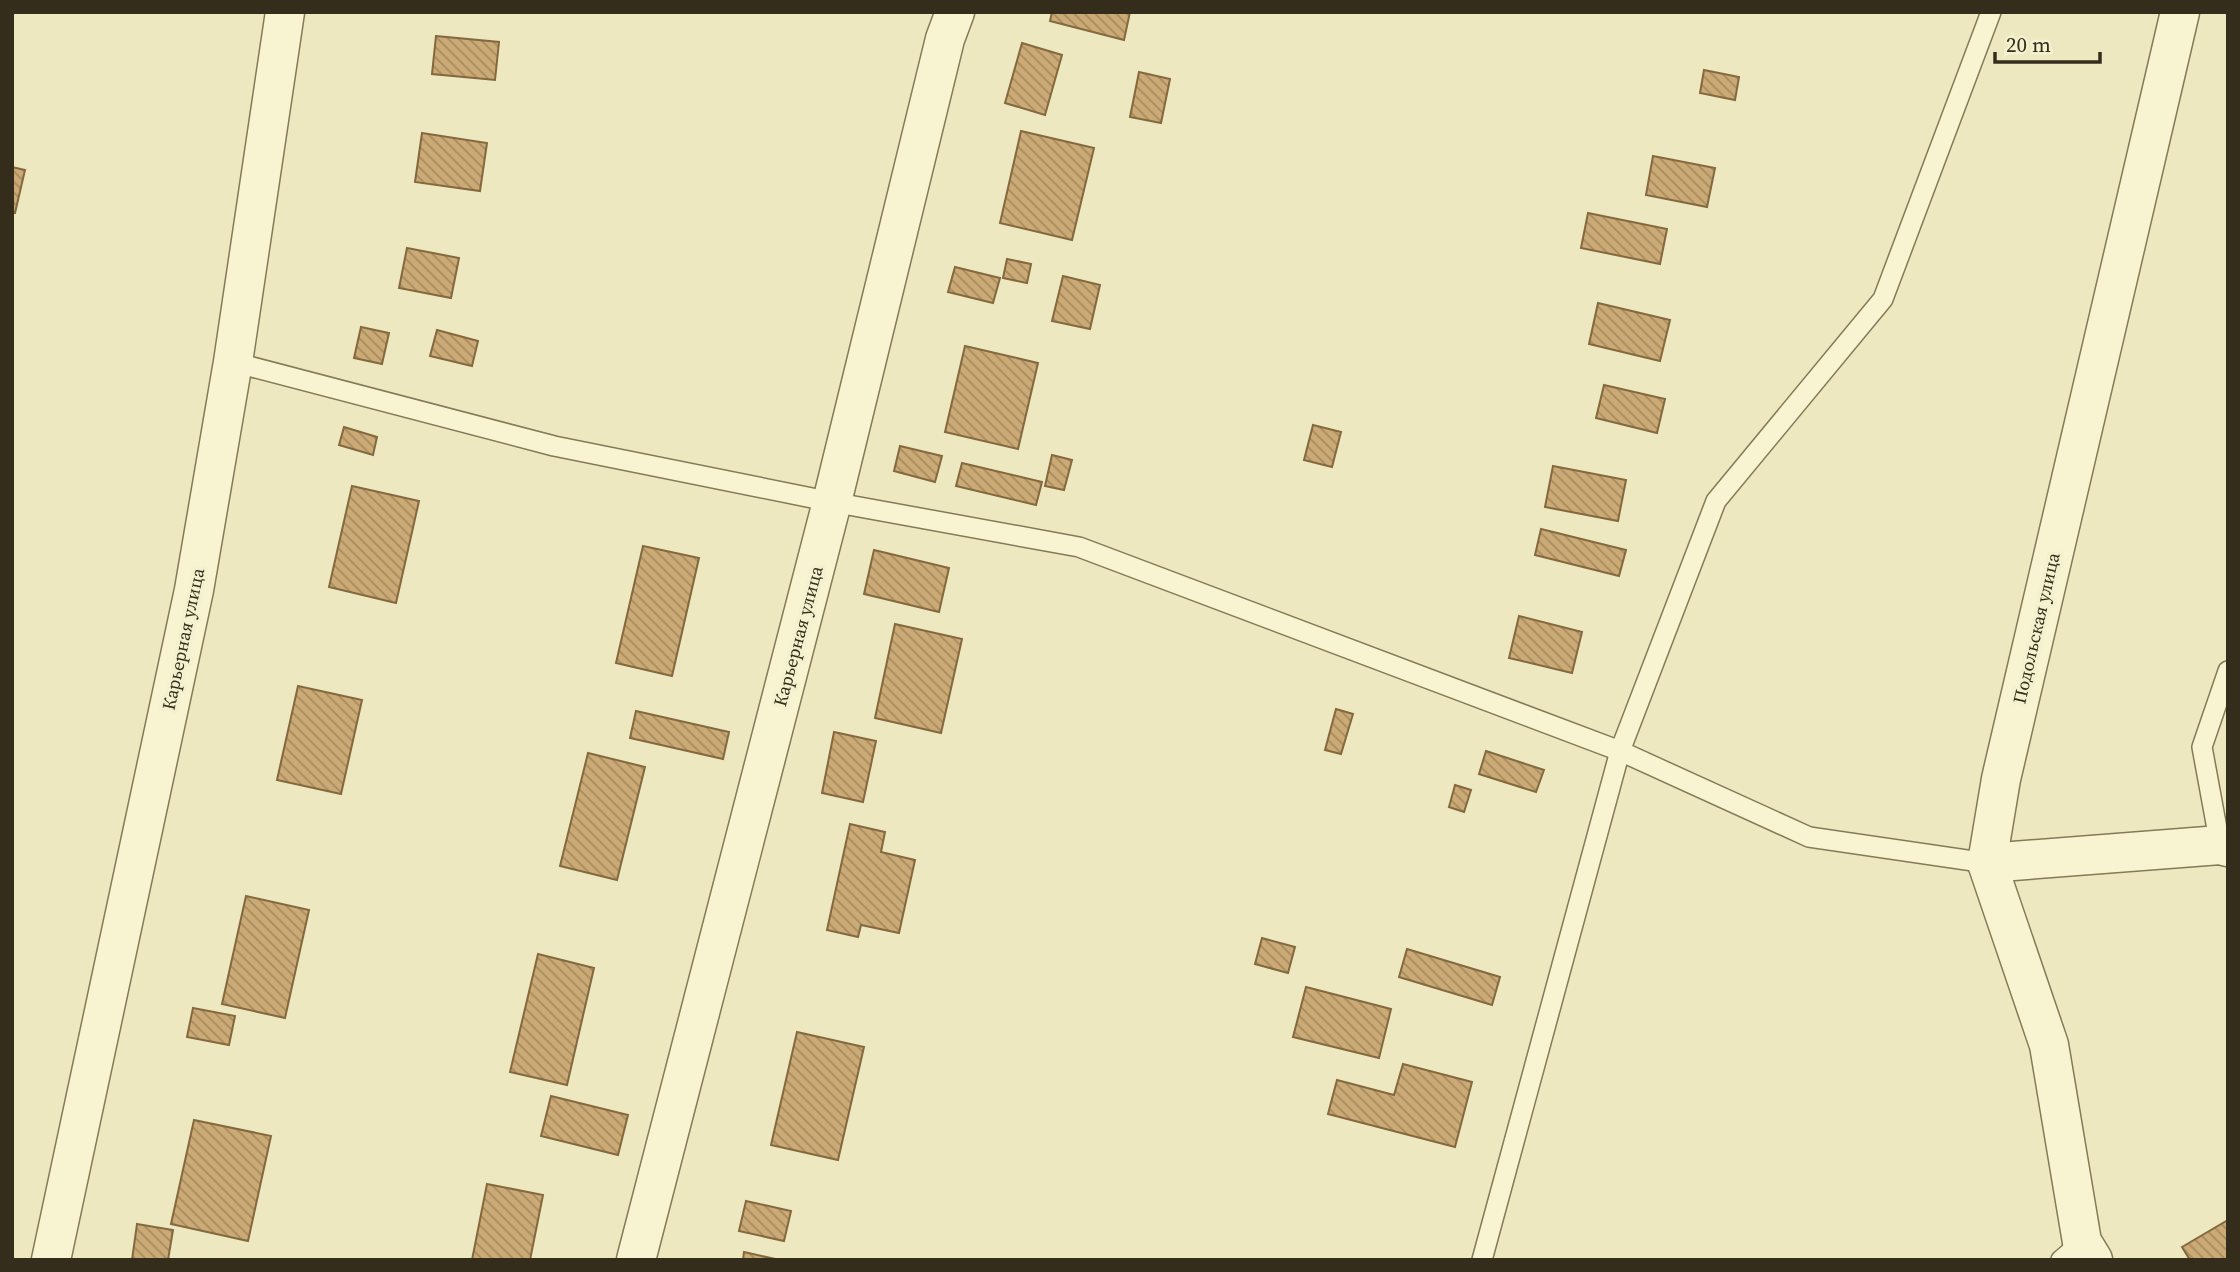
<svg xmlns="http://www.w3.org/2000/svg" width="2240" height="1272" viewBox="0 0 2240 1272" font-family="'Source Serif 4',serif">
<defs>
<pattern id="building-back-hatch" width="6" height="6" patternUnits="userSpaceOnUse" patternTransform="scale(1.75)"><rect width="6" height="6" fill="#cbaa76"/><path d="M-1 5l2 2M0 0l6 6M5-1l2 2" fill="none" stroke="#a68b60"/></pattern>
</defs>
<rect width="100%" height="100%" fill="#ede8c0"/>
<g fill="url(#building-back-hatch)" stroke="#84683e" stroke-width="2">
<polygon points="1052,12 1130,12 1124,40 1050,21"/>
<polygon points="436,36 499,42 495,80 432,74"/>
<polygon points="1022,43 1062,55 1045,115 1005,103"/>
<polygon points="1704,70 1739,77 1735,100 1700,93"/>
<polygon points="1139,72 1170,79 1161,123 1130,117"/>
<polygon points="1021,131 1094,148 1072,240 1000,223"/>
<polygon points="422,133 487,143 480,191 415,182"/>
<polygon points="1653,156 1715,168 1707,207 1646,195"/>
<polygon points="12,167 25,170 15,213 12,213"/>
<polygon points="1588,213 1667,229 1660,264 1581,248"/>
<polygon points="407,248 459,258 451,298 399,288"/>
<polygon points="1007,259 1031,264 1027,283 1003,278"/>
<polygon points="955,267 1000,278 993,303 948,292"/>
<polygon points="1063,276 1100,285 1090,329 1052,321"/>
<polygon points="1598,303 1670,320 1660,361 1589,344"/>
<polygon points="361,327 389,333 382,364 354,358"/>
<polygon points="437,330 478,341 472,366 430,356"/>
<polygon points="965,346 1038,363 1018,449 945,432"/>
<polygon points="1604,385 1665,399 1657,433 1596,418"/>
<polygon points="1313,425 1341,432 1332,467 1304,460"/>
<polygon points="344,427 377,437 373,455 339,445"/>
<polygon points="900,446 942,456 935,482 894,471"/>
<polygon points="1052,455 1072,460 1064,490 1045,486"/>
<polygon points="962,463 1042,482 1036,505 956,486"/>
<polygon points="1553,466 1626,480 1618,521 1545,507"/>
<polygon points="352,486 419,501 396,603 329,587"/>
<polygon points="1541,529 1626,550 1619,576 1535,555"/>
<polygon points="643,546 699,558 672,676 616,663"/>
<polygon points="874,550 949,568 939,612 864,594"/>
<polygon points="1519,616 1582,632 1572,673 1509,658"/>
<polygon points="895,624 962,639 941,733 875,718"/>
<polygon points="298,686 362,700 341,794 277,780"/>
<polygon points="1336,709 1353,714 1341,754 1325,750"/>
<polygon points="636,711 729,732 723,759 630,738"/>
<polygon points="834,732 876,741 863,802 822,793"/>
<polygon points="1486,751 1544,770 1536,792 1479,774"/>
<polygon points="588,753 645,767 617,880 560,866"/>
<polygon points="1455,785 1471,790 1464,812 1449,807"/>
<polygon points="850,824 885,832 881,852 915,860 899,933 861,925 858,937 827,930"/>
<polygon points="246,896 309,910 285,1018 222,1004"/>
<polygon points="1262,938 1295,947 1288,973 1255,964"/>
<polygon points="1407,949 1500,977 1492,1005 1399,977"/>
<polygon points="538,954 594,968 567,1085 510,1072"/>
<polygon points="1306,987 1391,1009 1379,1058 1293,1037"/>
<polygon points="193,1008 235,1016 229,1045 187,1037"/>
<polygon points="797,1032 864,1047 838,1160 771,1145"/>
<polygon points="1403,1064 1472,1082 1455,1147 1328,1114 1337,1080 1394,1095"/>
<polygon points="551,1096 628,1115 618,1155 541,1136"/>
<polygon points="194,1120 271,1136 248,1241 171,1224"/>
<polygon points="487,1184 543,1195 530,1260 472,1260"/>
<polygon points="746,1201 791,1211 784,1241 739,1231"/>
<polygon points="2228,1220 2228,1260 2190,1260 2182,1247"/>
<polygon points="137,1224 173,1230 168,1260 132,1260"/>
<polygon points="744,1252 780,1260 743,1260"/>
</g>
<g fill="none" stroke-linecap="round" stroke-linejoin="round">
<defs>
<g id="service">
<polyline points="233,362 554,446 832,502 1079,547 1620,751 1809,837 1987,863"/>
<polyline points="2220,845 2202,747 2228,671"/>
<polyline points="1482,1260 1620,751 1716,501 1883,299 1991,12"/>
<polyline points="2061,1260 2082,1242"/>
</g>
<g id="minor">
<polyline points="1987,863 2220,845 2228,847"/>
<polyline points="51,1260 194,590 233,362 285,12"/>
<polyline points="636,1260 832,502 945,39 955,12"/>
<polyline points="2093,1260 2082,1242 2049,1045 1987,863 2001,779 2180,12"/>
</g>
</defs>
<use href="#service" stroke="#857958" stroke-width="22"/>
<use href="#minor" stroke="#857958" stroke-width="41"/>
<use href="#service" stroke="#f8f4d2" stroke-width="19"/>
<use href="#minor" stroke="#f8f4d2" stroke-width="38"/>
</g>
<g text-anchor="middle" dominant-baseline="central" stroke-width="7" stroke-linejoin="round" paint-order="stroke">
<g font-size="18" fill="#352d1c" stroke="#f4f1cf">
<text transform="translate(2036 628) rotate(-77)">Подольская улица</text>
<text transform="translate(798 636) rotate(-75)">Карьерная улица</text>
<text transform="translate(183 639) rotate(-78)">Карьерная улица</text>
</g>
</g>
<rect width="2240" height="1272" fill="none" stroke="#352d1c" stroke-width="28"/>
<path d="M1995 52v10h105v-10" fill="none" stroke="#352d1c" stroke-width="3.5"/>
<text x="2006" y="52" font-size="21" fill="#352d1c" stroke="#f4f1cf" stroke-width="5" paint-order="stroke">20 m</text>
</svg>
